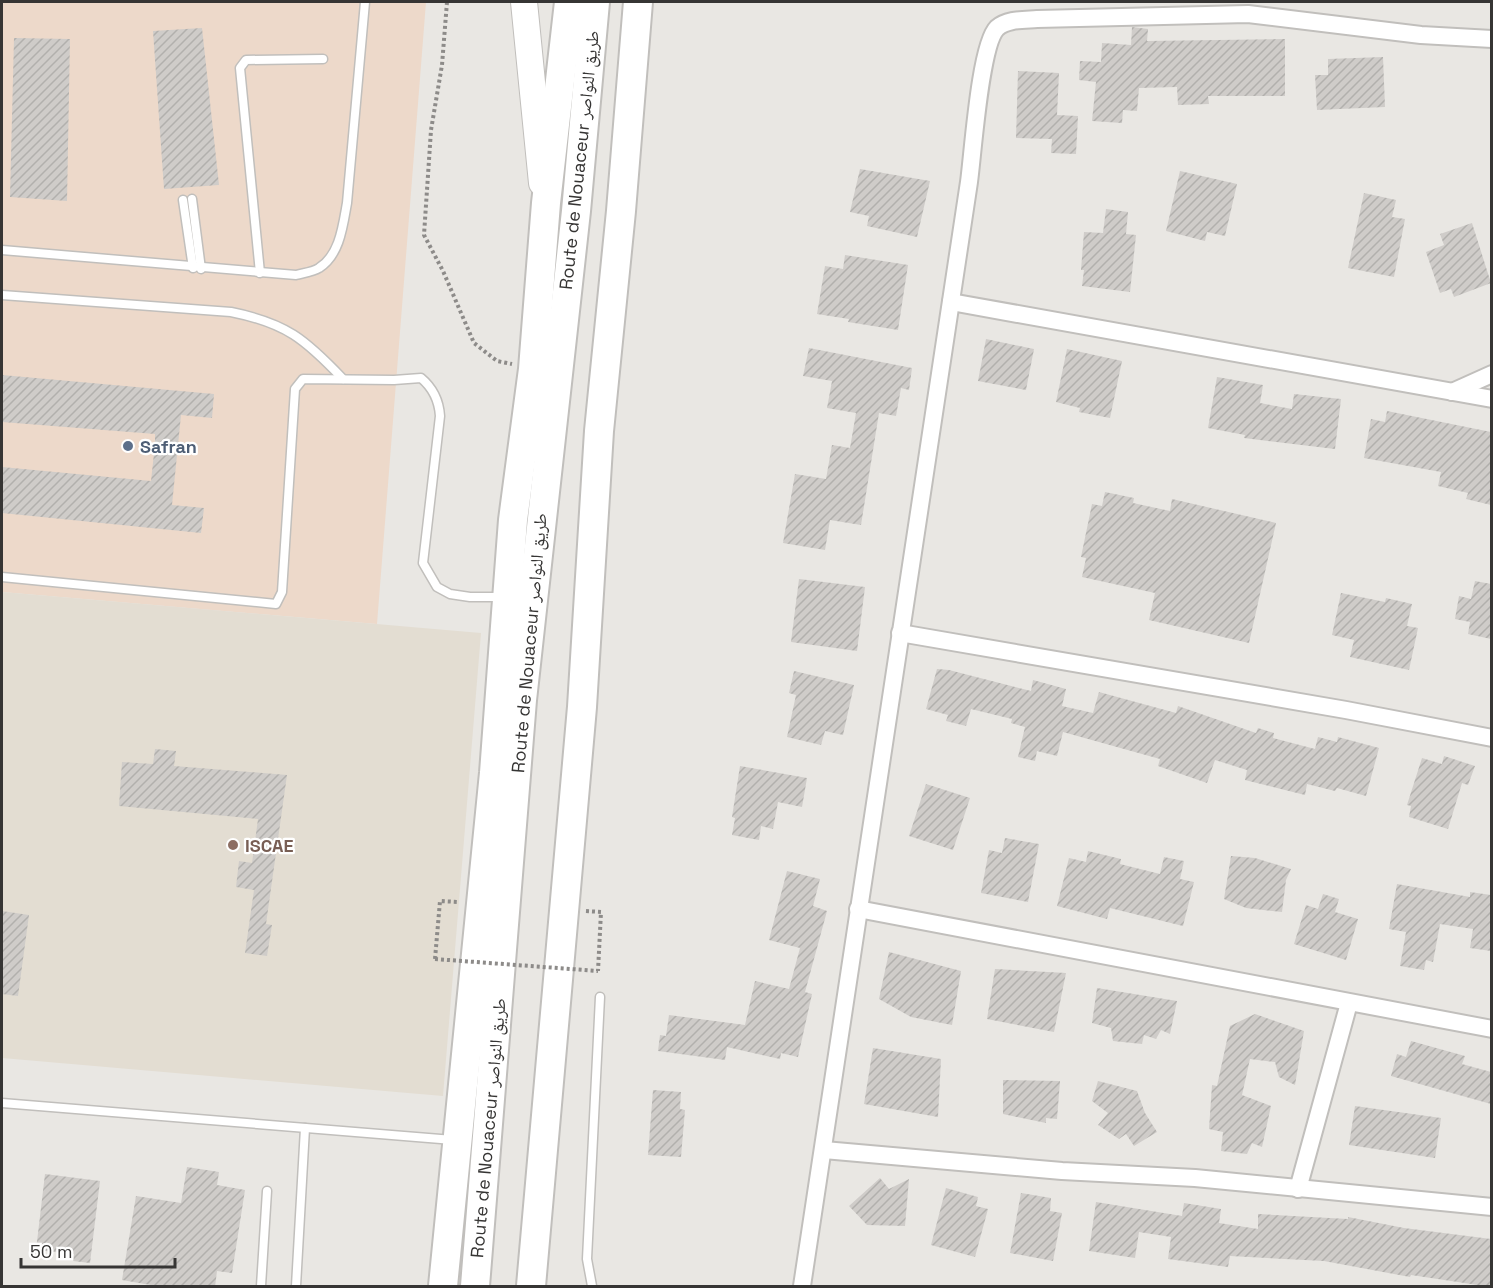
<svg xmlns="http://www.w3.org/2000/svg" width="1493" height="1288" viewBox="0 0 1493 1288" font-family="'Space Grotesk','Noto Naskh Arabic',sans-serif">
<defs>
<pattern id="building-hatch" width="6" height="6" patternUnits="userSpaceOnUse" patternTransform="scale(1.5)"><rect width="6" height="6" fill="#cfccc9"/><path d="M-1 1l2-2M0 6l6-6M5 7l2-2" fill="none" stroke="#b2b0ad"/></pattern>
</defs>
<rect width="100%" height="100%" fill="#e9e7e3"/>
<polygon fill="#edd9ca" points="2,2 426,2 377,624 2,592"/>
<polygon fill="#e3ddd2" points="2,592 481,633 443,1096 2,1058"/>
<g fill="url(#building-hatch)">
<polygon points="1132,27 1148,29 1147,41 1285,39 1285,96 1208,96 1209,104 1178,105 1177,87 1139,88 1137,111 1123,110 1122,123 1092,121 1096,82 1079,80 1080,61 1101,62 1102,43 1131,45"/>
<polygon points="202,28 219,185 164,189 153,31"/>
<polygon points="14,38 70,39 67,201 10,197"/>
<polygon points="1383,57 1385,107 1317,110 1315,75 1328,75 1328,59"/>
<polygon points="1018,71 1059,73 1057,115 1078,116 1076,154 1051,153 1052,139 1016,138"/>
<polygon points="860,169 930,181 917,237 867,226 869,216 850,212"/>
<polygon points="1180,171 1237,184 1225,236 1207,232 1205,241 1166,231"/>
<polygon points="1364,193 1396,200 1392,217 1405,219 1394,277 1348,268"/>
<polygon points="1106,209 1128,212 1126,234 1136,235 1130,292 1082,286 1084,270 1081,270 1084,232 1103,233"/>
<polygon points="1472,223 1491,283 1454,297 1451,289 1440,293 1426,252 1444,245 1440,234"/>
<polygon points="845,255 908,265 898,330 848,322 849,319 817,314 825,266 843,269"/>
<polygon points="986,339 1034,349 1026,390 978,381"/>
<polygon points="809,348 912,368 909,390 901,388 896,416 879,413 861,525 830,520 825,550 783,543 795,474 826,479 832,445 850,448 856,413 827,408 832,381 803,376"/>
<polygon points="1067,349 1122,361 1110,418 1079,412 1080,408 1056,402"/>
<polygon points="2,375 214,394 212,418 181,415 172,505 204,508 201,533 2,513 2,467 151,481 155,444 155,434 2,422"/>
<polygon points="1217,377 1263,385 1260,403 1292,409 1294,394 1341,399 1335,449 1244,438 1245,435 1208,428"/>
<polygon points="1387,411 1491,432 1491,505 1466,499 1468,493 1438,486 1441,472 1364,458 1371,419 1385,422"/>
<polygon points="1105,492 1134,498 1133,503 1170,511 1172,499 1276,523 1249,643 1149,620 1155,593 1082,577 1086,558 1081,557 1092,504 1102,506"/>
<polygon points="799,579 865,587 857,651 791,642"/>
<polygon points="1475,581 1491,584 1491,639 1468,634 1470,622 1455,619 1459,596 1471,599"/>
<polygon points="1341,593 1385,602 1386,598 1412,604 1407,626 1418,628 1409,670 1350,657 1354,640 1332,635"/>
<polygon points="937,669 949,670 1031,691 1033,680 1066,689 1062,706 1093,713 1099,692 1176,713 1178,706 1256,733 1258,728 1274,733 1273,738 1315,749 1318,737 1337,742 1338,737 1379,748 1366,796 1337,788 1335,791 1307,784 1305,795 1245,780 1247,770 1215,760 1207,783 1158,766 1160,759 1063,732 1057,756 1037,751 1035,761 1018,757 1025,727 1011,723 1012,719 971,709 966,726 946,721 948,715 926,709"/>
<polygon points="794,671 854,685 843,735 825,731 821,745 787,737 796,695 789,693"/>
<polygon points="155,749 176,751 174,766 287,775 266,924 272,925 267,956 245,953 254,890 236,887 239,861 252,863 258,819 119,806 122,762 153,764"/>
<polygon points="1444,756 1475,766 1468,785 1462,783 1448,829 1409,817 1411,806 1407,805 1422,758 1442,764"/>
<polygon points="740,766 807,778 802,807 778,802 773,829 761,826 759,840 732,835 735,818 732,817"/>
<polygon points="926,784 970,798 953,850 909,836"/>
<polygon points="1005,838 1039,844 1028,902 981,893 989,850 1002,853"/>
<polygon points="1088,851 1121,859 1120,864 1160,874 1164,857 1184,861 1180,879 1194,882 1183,926 1110,908 1107,919 1057,906 1069,858 1086,862"/>
<polygon points="1231,856 1255,858 1291,869 1286,880 1282,912 1246,908 1224,899"/>
<polygon points="787,871 820,879 813,906 827,911 805,992 812,994 798,1057 781,1053 780,1059 727,1047 725,1060 658,1051 660,1035 666,1036 669,1015 745,1025 755,981 789,989 800,948 769,940"/>
<polygon points="1397,884 1470,897 1470,892 1491,895 1491,951 1470,948 1473,929 1440,924 1433,962 1426,960 1424,970 1400,966 1406,932 1389,929"/>
<polygon points="1323,894 1339,899 1335,912 1358,919 1346,960 1294,944 1306,905 1318,909"/>
<polygon points="2,911 29,915 18,996 2,994"/>
<polygon points="889,952 961,971 952,1025 911,1017 879,999"/>
<polygon points="995,969 1066,973 1054,1032 987,1019"/>
<polygon points="1097,988 1177,1001 1170,1034 1161,1030 1156,1039 1144,1035 1142,1044 1113,1041 1111,1028 1092,1023"/>
<polygon points="1255,1014 1304,1031 1295,1085 1279,1077 1275,1062 1250,1059 1242,1095 1271,1106 1262,1147 1252,1143 1247,1154 1221,1151 1223,1132 1209,1129 1212,1085 1217,1086 1230,1026"/>
<polygon points="1411,1041 1465,1056 1462,1064 1491,1072 1491,1104 1391,1076 1397,1054 1406,1057"/>
<polygon points="873,1048 941,1059 938,1117 864,1104"/>
<polygon points="1003,1080 1060,1081 1057,1119 1046,1118 1046,1123 1003,1114"/>
<polygon points="1098,1081 1137,1091 1145,1113 1157,1132 1134,1146 1126,1134 1119,1139 1098,1125 1108,1113 1092,1101"/>
<polygon points="653,1090 681,1092 680,1109 685,1110 681,1157 648,1155"/>
<polygon points="1355,1106 1441,1118 1435,1158 1349,1145"/>
<polygon points="187,1167 219,1172 217,1185 245,1190 232,1273 217,1271 215,1287 162,1287 122,1280 136,1196 181,1203"/>
<polygon points="45,1174 100,1181 90,1263 73,1261 74,1254 36,1250"/>
<polygon points="880,1178 889,1189 909,1179 905,1226 867,1225 849,1206"/>
<polygon points="946,1188 978,1197 976,1206 988,1209 975,1257 931,1245"/>
<polygon points="1021,1193 1051,1198 1050,1211 1062,1213 1053,1261 1010,1253"/>
<polygon points="1096,1202 1182,1216 1184,1203 1221,1209 1219,1223 1258,1229 1258,1214 1348,1219 1348,1217 1404,1228 1491,1239 1491,1287 1411,1275 1410,1277 1324,1261 1230,1256 1228,1267 1168,1259 1171,1237 1139,1232 1135,1258 1089,1251"/>
</g>
<g fill="none" stroke-linecap="round" stroke-linejoin="round">
<defs>
<g id="lane">
<polyline points="192,199 201,269"/>
<polyline points="183,200 193,268"/>
<path d="M 2,250 L 296,275 C 303,273 313,272 319,268 C 340,255 343,225 347,203 L 365,2"/>
<polyline points="260,273 240,68 246,60 323,59"/>
<path d="M 2,295 L 231,312 C 286,323 305,339 343,379"/>
<path d="M 2,577 L 276,604 L 282,592 L 295,389 L 303,379 L 394,380 L 421,378 C 433,388 439,401 440,416 L 423,563 L 437,587 L 450,594 L 470,597 L 501,597"/>
<polyline points="2,1103 453,1140"/>
<polyline points="261,1286 267,1191"/>
<polyline points="296,1286 305,1128"/>
<polyline points="592,1286 587,1259 600,997"/>
</g>
<g id="street">
<polyline points="951,302 1492,399"/>
<polyline points="1452,392 1492,374"/>
<polyline points="900,633 1346,710 1492,738"/>
<polyline points="858,909 1492,1029"/>
<polyline points="824,1150 1062,1171 1195,1178 1492,1207"/>
<polyline points="1298,1189 1349,1003"/>
<path d="M 802,1286 L 969,182 C 973,153 980,45 997,28 C 1007,19 1024,20 1037,19 L 1248,14 L 1421,35 L 1492,39"/>
</g>
<polyline id="primary" points="524,2 542,183"/>
<g id="highway">
<polyline points="443,1286 494,773 513,520 533,369 546,203 569,2"/>
<polyline points="475,1286 522,700 576,211 595,2"/>
<polyline points="531,1286 582,707 599,431 621,211 638,2"/>
</g>
</defs>
<use href="#lane" stroke="#c1bfbc" stroke-width="11"/>
<use href="#street" stroke="#c1bfbc" stroke-width="20"/>
<use href="#primary" stroke="#c1bfbc" stroke-width="28"/>
<use href="#highway" stroke="#c1bfbc" stroke-width="32"/>
<g stroke="#8d8b89" stroke-width="4" stroke-dasharray="3 3" stroke-linecap="butt">
<polyline points="447,2 442,65 431,130 424,235 443,271 474,343 497,361 512,364"/>
<polyline points="586,911 601,912 598,971"/>
<polyline points="435,959 440,901 459,902"/>
</g>
<use href="#lane" stroke="#fff" stroke-width="8"/>
<use href="#street" stroke="#fff" stroke-width="16"/>
<use href="#primary" stroke="#fff" stroke-width="26"/>
<use href="#highway" stroke="#fff" stroke-width="28"/>
<polyline stroke="#8d8b89" stroke-width="4" stroke-dasharray="3 3" stroke-linecap="butt" points="435,959 598,971"/>
</g>
<circle fill="#5c6f8a" stroke="#fff" stroke-width="2" cx="128" cy="446" r="6"/>
<circle fill="#8d6e63" stroke="#fff" stroke-width="2" cx="233" cy="845" r="6"/>
<g text-anchor="middle" dominant-baseline="central" stroke-width="4.5" stroke-linejoin="round" paint-order="stroke">
<g font-size="18" fill="#363534" stroke="#fff">
<text transform="translate(579 160) rotate(-84)">Route de Nouaceur طريق النواصر</text>
<text transform="translate(529 643) rotate(-85)">Route de Nouaceur طريق النواصر</text>
<text transform="translate(488 1128) rotate(-85)">Route de Nouaceur طريق النواصر</text>
</g>
<g font-size="18" font-weight="bold" fill="#4e5e75" stroke="#fff" text-anchor="start">
<text x="140" y="446">Safran</text>
</g>
<g font-size="18" font-weight="bold" fill="#785e54" stroke="#fff" text-anchor="start">
<text x="245" y="845">ISCAE</text>
</g>
</g>
<rect width="1493" height="1288" fill="none" stroke="#363534" stroke-width="6"/>
<path d="M21 1258v9h154v-9" fill="none" stroke="#363534" stroke-width="3"/>
<text x="30" y="1258" font-size="18" fill="#363534" stroke="#ffffff" stroke-width="4.5" paint-order="stroke">50 m</text>
</svg>
